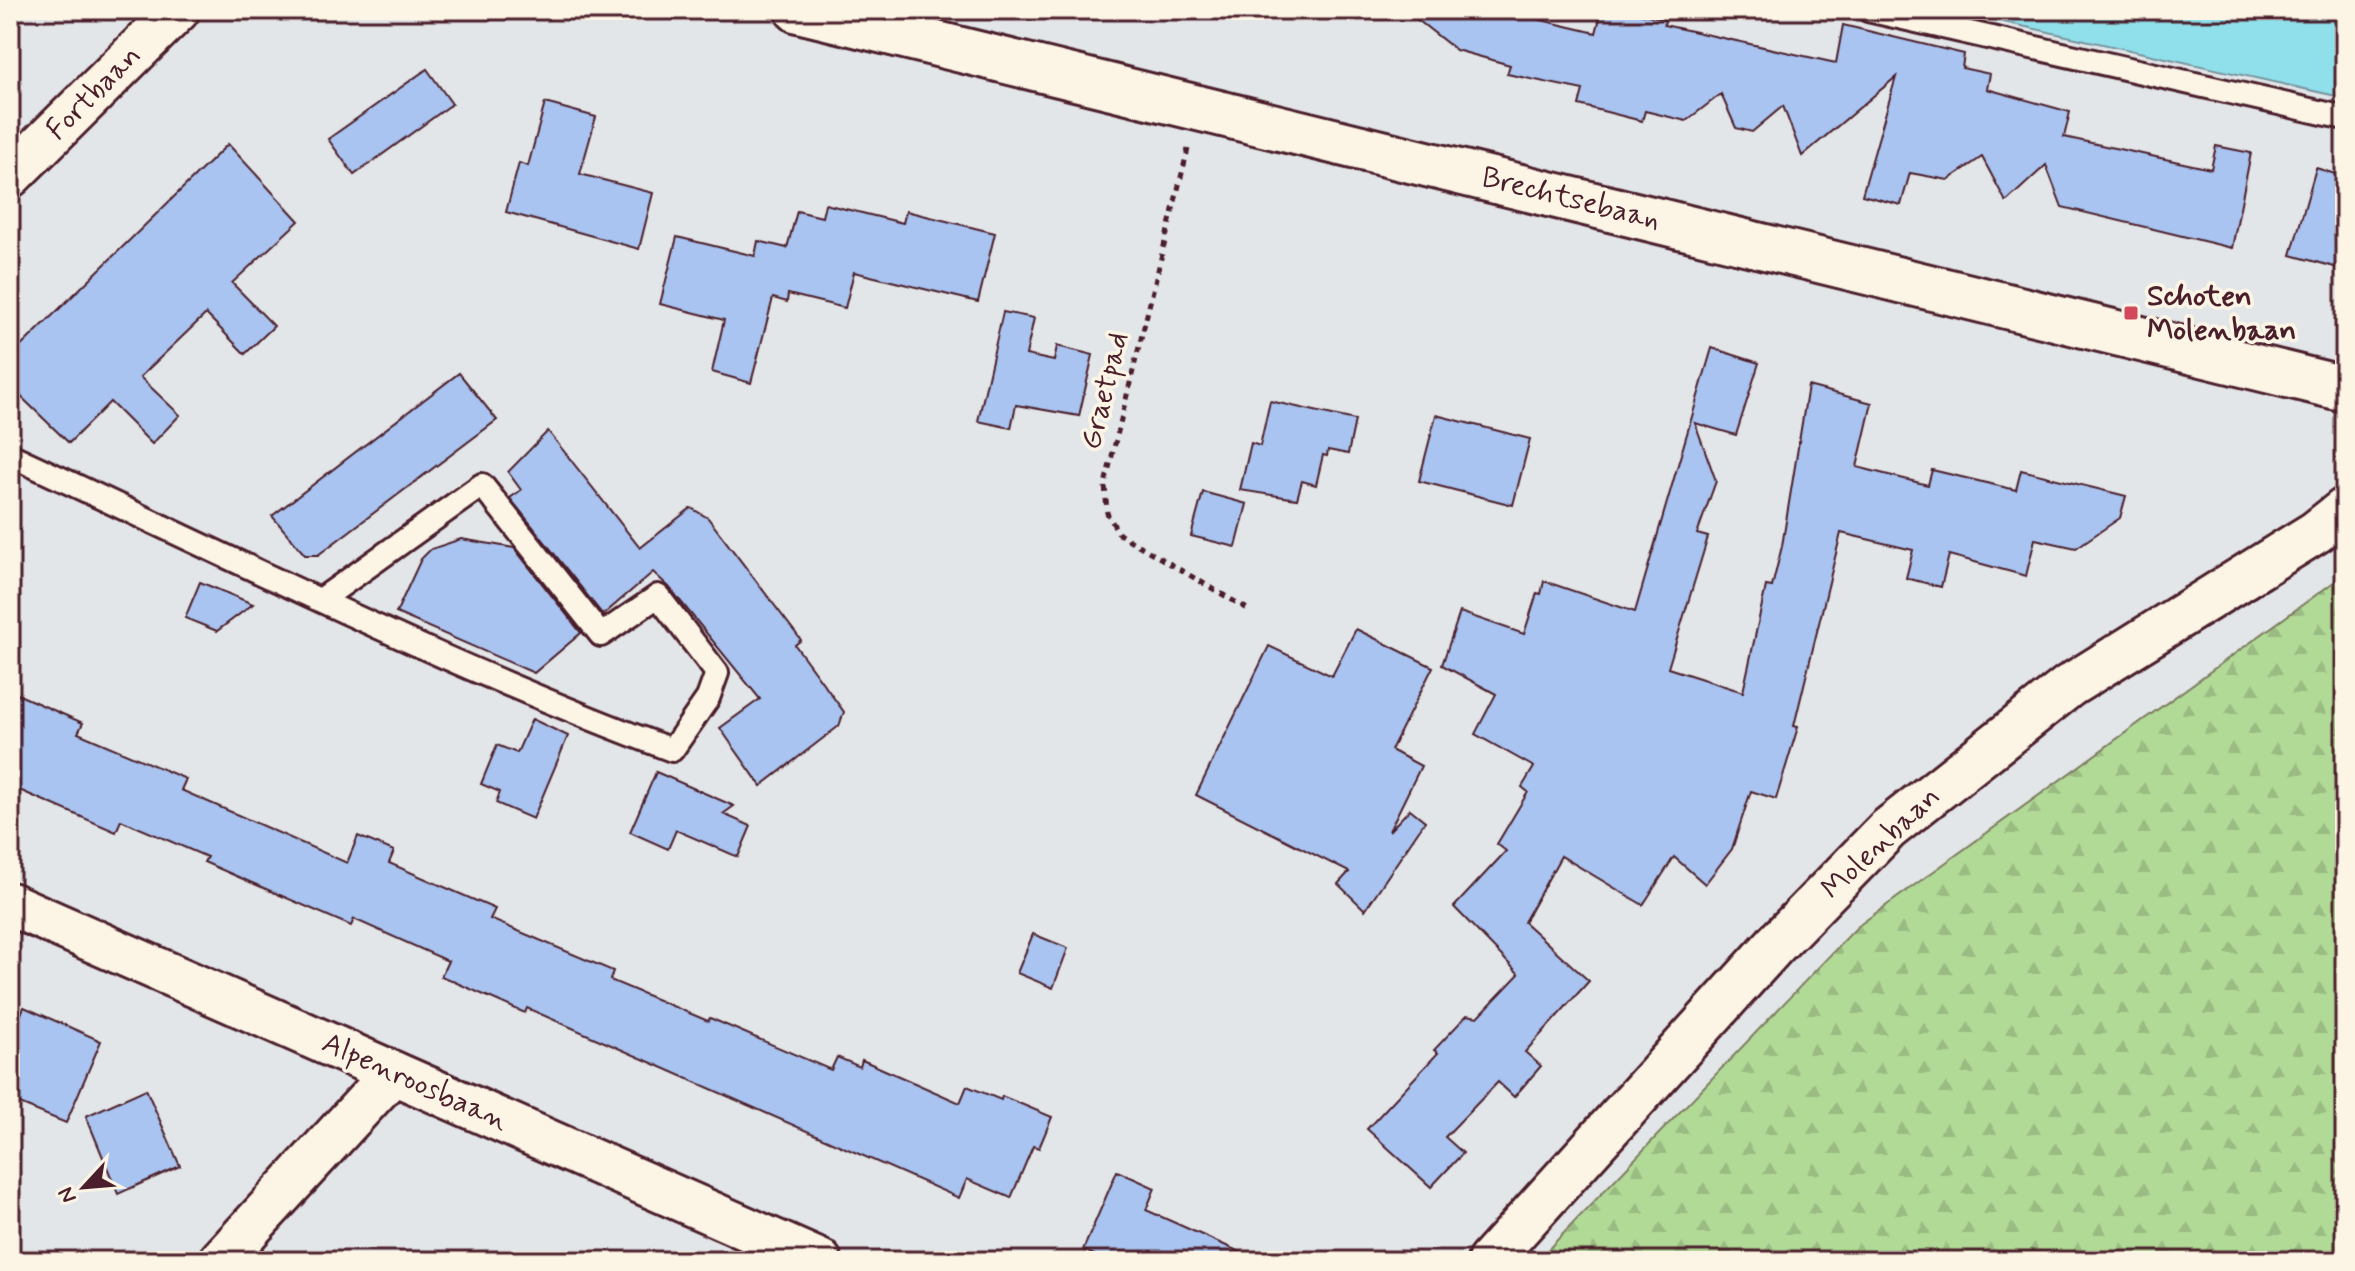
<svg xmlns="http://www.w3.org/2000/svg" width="2355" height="1271" viewBox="0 0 2355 1271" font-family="Mynerve,sans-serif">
<defs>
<pattern id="forest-firs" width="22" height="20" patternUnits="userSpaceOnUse" patternTransform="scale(2)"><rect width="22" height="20" fill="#b1da97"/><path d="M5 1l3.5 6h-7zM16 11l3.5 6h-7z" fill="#9abb82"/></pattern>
</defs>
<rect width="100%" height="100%" fill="#e3e6e8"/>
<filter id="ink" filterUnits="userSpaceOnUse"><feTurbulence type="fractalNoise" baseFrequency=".0125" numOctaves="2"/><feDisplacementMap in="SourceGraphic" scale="16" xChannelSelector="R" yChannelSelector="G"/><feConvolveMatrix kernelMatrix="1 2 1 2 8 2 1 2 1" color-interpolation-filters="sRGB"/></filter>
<g filter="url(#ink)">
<polygon fill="url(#forest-firs)" stroke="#7e7c61" stroke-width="2" points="2345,574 2345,1261 1537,1261 1858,926"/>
<polygon fill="#90e0eb" stroke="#74939e" stroke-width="2" points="1950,10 2345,10 2345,98"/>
<g fill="#a9c4f0" stroke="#4a1f2b" stroke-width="2">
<polygon points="1405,10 1525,10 1524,16 1596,33 1602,10 1626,10 1665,19 1664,25 1836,63 1843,25 1964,54 1962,68 1990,74 1987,89 2070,112 2064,137 2211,169 2216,146 2251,153 2232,248 2062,207 2046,165 2006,202 1982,157 1948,180 1910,173 1901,205 1862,195 1896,77 1802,156 1783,106 1752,132 1736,128 1721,94 1686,121 1645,111 1642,121 1579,105 1583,90 1507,74 1510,65 1456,50"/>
<polygon points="427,69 452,104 354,175 328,139"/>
<polygon points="545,103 596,117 580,174 653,193 639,249 506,212 519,163 528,166"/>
<polygon points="228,144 299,221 232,283 274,326 245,354 206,314 140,377 180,415 152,444 110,402 69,443 10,386 10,357"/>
<polygon points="2316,168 2345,177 2345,270 2291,255"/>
<polygon points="825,204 903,223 906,211 995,233 978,302 854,272 845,308 788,294 787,302 773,298 751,383 712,372 724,320 660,304 677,237 755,256 758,241 787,248 797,211 822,217"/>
<polygon points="1003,312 1034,318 1026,355 1054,361 1057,346 1093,355 1079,416 1016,405 1011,428 978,421"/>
<polygon points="1712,348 1759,363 1736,435 1695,423 1716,481 1697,534 1708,537 1668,668 1743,692 1766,586 1772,587 1782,546 1808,386 1872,403 1857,467 1928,485 1932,470 2016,490 2021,470 2126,496 2120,518 2076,548 2035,539 2026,576 1949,555 1941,587 1906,578 1913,550 1841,533 1794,726 1798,727 1776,799 1751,791 1732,849 1705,884 1674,857 1643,905 1561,856 1524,922 1589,981 1525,1052 1541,1066 1514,1097 1498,1082 1445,1137 1463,1153 1431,1187 1367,1129 1438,1053 1434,1050 1467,1015 1478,1017 1519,974 1454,907 1506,851 1497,844 1528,792 1522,787 1534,767 1475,734 1496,694 1442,665 1460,612 1524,634 1537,593 1541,594 1544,581 1635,612"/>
<polygon points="459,373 497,420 318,555 305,555 272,516"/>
<polygon points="1270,401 1355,420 1348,454 1328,450 1327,456 1323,455 1316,485 1302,481 1297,499 1240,490 1251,443 1260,446"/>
<polygon points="1436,415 1530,439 1513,505 1419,481"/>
<polygon points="548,431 640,548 691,508 708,518 801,640 795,645 844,712 839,726 761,786 720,728 760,699 669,587 653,572 603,615 510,498 521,490 508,472"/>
<polygon points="1203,492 1247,504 1236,547 1191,536"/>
<polygon points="461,539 514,548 581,633 534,673 396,613 421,559 431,549"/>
<polygon points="200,582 253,604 217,631 185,618"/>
<polygon points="1356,629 1433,667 1391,750 1421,766 1389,831 1410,809 1425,821 1365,910 1338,884 1349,872 1196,795 1269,646 1332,676"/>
<polygon points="10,691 83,723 78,733 186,779 181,790 347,863 358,836 394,851 389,863 495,909 490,919 613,971 610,980 708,1021 710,1018 831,1070 837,1057 860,1067 862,1060 960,1103 967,1086 1001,1100 1002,1096 1052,1117 1039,1148 1033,1146 1011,1198 967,1179 959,1198 527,1008 525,1013 441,976 448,961 354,919 351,926 204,862 207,857 121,820 116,832 10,786"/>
<polygon points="532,719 568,736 533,819 496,803 500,792 481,784 497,745 517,753"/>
<polygon points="656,772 734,806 723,814 751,826 738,857 676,830 668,849 630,832"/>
<polygon points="1033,934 1068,948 1053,988 1017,973"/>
<polygon points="24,1007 101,1041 66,1123 10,1100 10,1039"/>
<polygon points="146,1089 180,1166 118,1194 86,1116"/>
<polygon points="1117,1171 1155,1188 1146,1210 1260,1261 1108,1261 1083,1250"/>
</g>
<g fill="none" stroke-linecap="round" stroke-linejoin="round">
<defs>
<g id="service">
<polyline points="1868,10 2345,118"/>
<path d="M 10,455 C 228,556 447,666 672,750 L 708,698 L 717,673 L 658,596 L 601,635 L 482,485 L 322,599"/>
</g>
<g id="minor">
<polyline points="10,176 178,10"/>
<polyline points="10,904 820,1261"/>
<polyline points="220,1261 393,1073"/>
<polyline points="1489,1261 1775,945 1888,829 2069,686 2316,532 2345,509"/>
</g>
<polyline id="secondary" points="798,10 2345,389"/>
</defs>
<use href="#service" stroke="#4a1f2b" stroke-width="28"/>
<use href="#minor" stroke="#4a1f2b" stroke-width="48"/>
<use href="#secondary" stroke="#4a1f2b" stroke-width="50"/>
<polyline stroke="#4a1f2b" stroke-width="5" stroke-dasharray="6 6" stroke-linecap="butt" points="1188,149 1105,484 1107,513 1119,534 1251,611"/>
<use href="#service" stroke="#fcf5e5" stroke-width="22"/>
<use href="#minor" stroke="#fcf5e5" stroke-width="42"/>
<use href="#secondary" stroke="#fcf5e5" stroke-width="44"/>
</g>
</g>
<rect fill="#d1495b" stroke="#fcf5e5" stroke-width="3" x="2123" y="305" width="16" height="16" rx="4"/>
<g text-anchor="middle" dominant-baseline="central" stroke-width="7" stroke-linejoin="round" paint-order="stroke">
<g font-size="30" fill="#4a1f2b" stroke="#fcf5e5">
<text transform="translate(94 93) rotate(-45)">Fortbaan</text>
<text transform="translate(1571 199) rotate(14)">Brechtsebaan</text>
<text transform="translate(1105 391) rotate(-76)">Graetpad</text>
<text transform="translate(1881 843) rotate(-43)">Molenbaan</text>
<text transform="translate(415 1082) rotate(24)">Alpenroosbaan</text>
</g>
<g font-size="30" font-weight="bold" fill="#4a1f2b" stroke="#fcf5e5" text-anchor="start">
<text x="2147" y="296">Schoten<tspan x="2147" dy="34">Molenbaan</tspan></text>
</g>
</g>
<rect width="2355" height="1271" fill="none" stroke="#fcf5e5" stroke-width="40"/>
<rect x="20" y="20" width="2315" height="1231" fill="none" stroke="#4a1f2b" stroke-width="3" filter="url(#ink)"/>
<g transform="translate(84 1187) rotate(244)" stroke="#fcf5e5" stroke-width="6" paint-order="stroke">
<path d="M0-6L14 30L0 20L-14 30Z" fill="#4a1f2b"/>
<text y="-12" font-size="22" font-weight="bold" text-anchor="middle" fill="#4a1f2b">N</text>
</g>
</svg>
